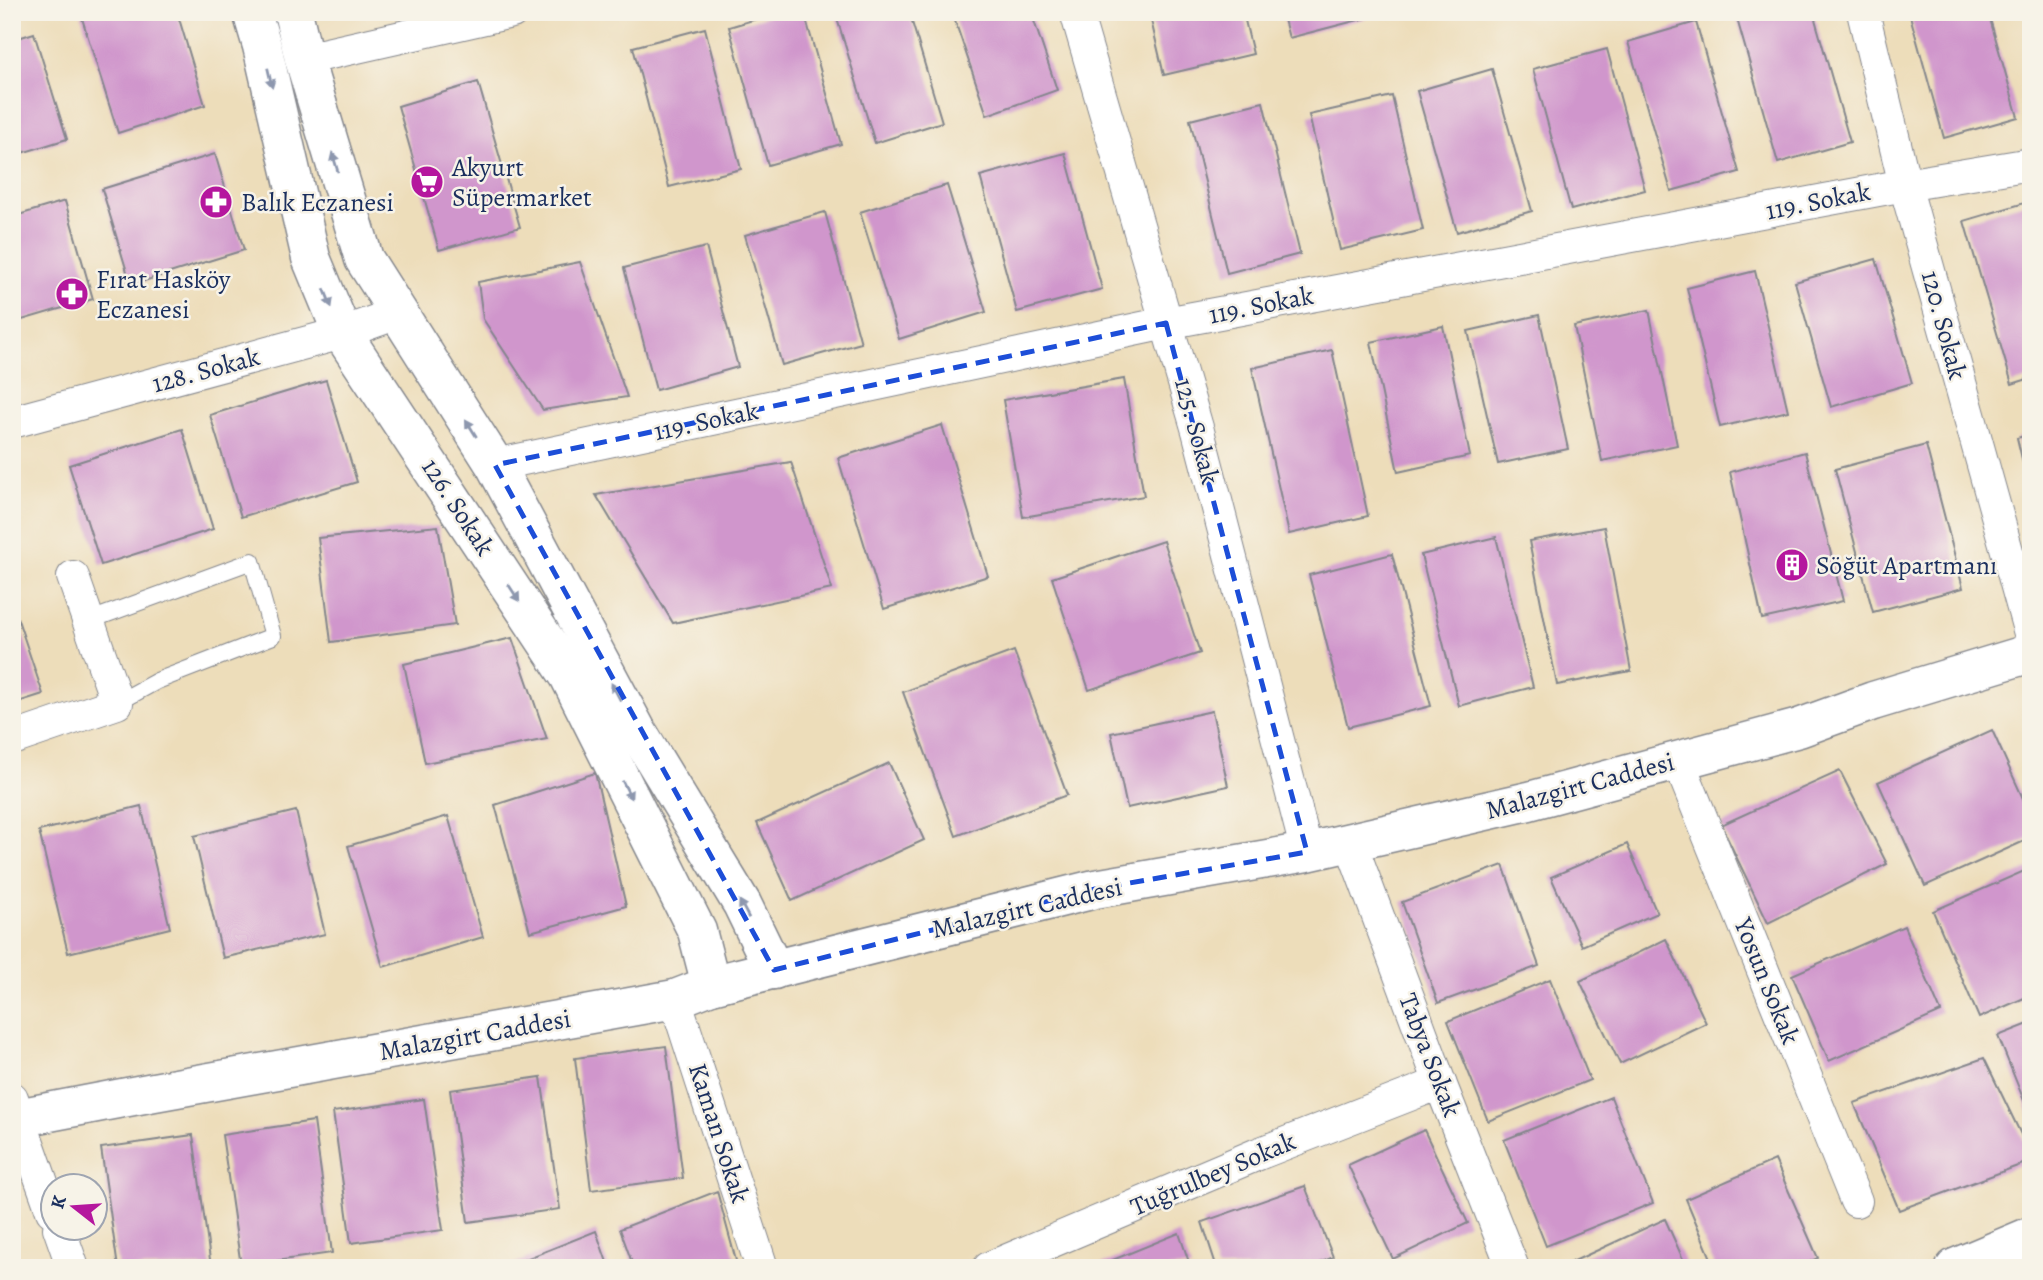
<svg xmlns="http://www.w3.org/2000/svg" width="2043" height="1280" viewBox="0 0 2043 1280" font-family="Alegreya,serif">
<rect width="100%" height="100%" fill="#f7f3e8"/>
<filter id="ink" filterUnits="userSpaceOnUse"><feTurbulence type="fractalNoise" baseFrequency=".0143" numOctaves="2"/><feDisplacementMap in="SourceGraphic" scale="14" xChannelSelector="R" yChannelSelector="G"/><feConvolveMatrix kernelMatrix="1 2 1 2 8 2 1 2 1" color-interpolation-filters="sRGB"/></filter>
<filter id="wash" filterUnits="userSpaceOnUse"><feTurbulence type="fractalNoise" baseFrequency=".00686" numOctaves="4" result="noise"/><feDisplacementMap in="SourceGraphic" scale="28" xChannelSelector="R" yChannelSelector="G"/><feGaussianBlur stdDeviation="1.57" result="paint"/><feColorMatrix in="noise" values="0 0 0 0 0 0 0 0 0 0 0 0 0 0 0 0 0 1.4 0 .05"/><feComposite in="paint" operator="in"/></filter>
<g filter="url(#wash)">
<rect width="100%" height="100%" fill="#edddba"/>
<g id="blocks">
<g fill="#d096cc">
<polygon points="88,12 177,12 205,105 118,133 81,15"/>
<polygon points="780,12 804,12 841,144 768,165 729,27"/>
<polygon points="835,12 909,12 942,122 875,143"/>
<polygon points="952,12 1031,12 1057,90 987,115"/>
<polygon points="1149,12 1243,12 1253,54 1164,75"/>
<polygon points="1282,12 1368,12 1370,17 1289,38"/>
<polygon points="1759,12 1813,12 1850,142 1778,163 1737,19"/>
<polygon points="1909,12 1988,12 2018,117 1944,138"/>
<polygon points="1696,22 1739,172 1671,191 1628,42"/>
<polygon points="705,28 741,169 669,187 633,47"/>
<polygon points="34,33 67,139 12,156 12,40"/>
<polygon points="1607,49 1645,190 1571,210 1533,69"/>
<polygon points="1492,69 1532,211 1457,232 1417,91"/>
<polygon points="478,82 520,227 439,250 398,106"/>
<polygon points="1392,96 1423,230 1340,250 1309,115"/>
<polygon points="1263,102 1300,254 1227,273 1190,120"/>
<polygon points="1065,153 1102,289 1017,312 980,176"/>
<polygon points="215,154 244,250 131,285 102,189"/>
<polygon points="947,185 986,312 899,339 860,212"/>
<polygon points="65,201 93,299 12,323 12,217"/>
<polygon points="2031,201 2031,378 2012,384 1964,221"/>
<polygon points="825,212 861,343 782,365 745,235"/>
<polygon points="706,247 738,367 656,390 624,268"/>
<polygon points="1876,259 1912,383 1831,407 1795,282"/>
<polygon points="580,262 627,397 543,410 483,319 478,282"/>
<polygon points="1755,271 1788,411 1720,427 1687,288"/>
<polygon points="1649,310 1677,445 1602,461 1574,326"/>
<polygon points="1539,315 1568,449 1498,464 1468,331"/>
<polygon points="1443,326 1470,456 1398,472 1371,342"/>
<polygon points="1332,350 1368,516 1289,534 1252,368"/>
<polygon points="1124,379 1144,496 1023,517 1003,400"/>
<polygon points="326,380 357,482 241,517 210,415"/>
<polygon points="942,425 988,576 884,609 838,458"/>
<polygon points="182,429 213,529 101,565 69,465"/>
<polygon points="2031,434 2031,492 2030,492 2017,438"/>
<polygon points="1926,445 1963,588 1873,612 1835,469"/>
<polygon points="1805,452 1843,601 1762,619 1730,472"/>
<polygon points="791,462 832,589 673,623 596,495"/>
<polygon points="438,526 455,625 331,642 318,538"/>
<polygon points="1604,527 1631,671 1557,685 1529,541"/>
<polygon points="1496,537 1533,687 1459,706 1421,555"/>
<polygon points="1163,541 1200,653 1089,690 1052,578"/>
<polygon points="1392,554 1431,706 1348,727 1309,575"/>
<polygon points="12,602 43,694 12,704"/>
<polygon points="512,638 547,739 425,763 404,664"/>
<polygon points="1014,651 1067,795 956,836 903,692"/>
<polygon points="1212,711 1228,786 1127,808 1111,733"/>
<polygon points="1992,730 2031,816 2031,838 1925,886 1878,782"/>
<polygon points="889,763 924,840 792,901 757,823"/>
<polygon points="1840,771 1887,864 1768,923 1721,825"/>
<polygon points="595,773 626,906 530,932 495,805"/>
<polygon points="141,806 170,928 68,953 39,831"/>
<polygon points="296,811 325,934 223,958 194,836"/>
<polygon points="448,816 483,937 383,967 348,846"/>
<polygon points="1627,844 1657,913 1582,946 1551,877"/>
<polygon points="1503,865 1539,966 1438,1003 1402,902"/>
<polygon points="2031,868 2031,995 1979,1018 1933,911"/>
<polygon points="1904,926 1941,1012 1829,1061 1792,975"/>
<polygon points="1666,939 1706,1023 1620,1064 1580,981"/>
<polygon points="1550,979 1590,1080 1488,1121 1448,1021"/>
<polygon points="2031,1023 2031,1118 1998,1036"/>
<polygon points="666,1046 683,1178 591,1190 575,1058"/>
<polygon points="1984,1058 2031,1155 2031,1161 1899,1210 1854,1103"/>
<polygon points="541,1077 560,1209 468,1222 450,1090"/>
<polygon points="1611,1097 1653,1203 1546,1246 1504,1140"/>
<polygon points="424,1099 443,1230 351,1243 333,1112"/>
<polygon points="314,1121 332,1253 241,1266 222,1135"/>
<polygon points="1424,1130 1468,1223 1393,1259 1348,1165"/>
<polygon points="193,1135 211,1267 118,1268 101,1148"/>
<polygon points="1775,1160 1818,1258 1795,1268 1715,1268 1686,1199"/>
<polygon points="1305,1186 1333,1257 1310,1268 1217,1268 1202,1222"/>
<polygon points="717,1191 738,1268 634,1268 620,1229"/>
<polygon points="1665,1219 1687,1268 1559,1268"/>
<polygon points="596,1231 609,1268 513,1268 511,1265"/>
<polygon points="1179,1233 1191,1268 1093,1268"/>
</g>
</g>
</g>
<g filter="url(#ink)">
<use href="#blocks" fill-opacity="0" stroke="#84868c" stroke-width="2"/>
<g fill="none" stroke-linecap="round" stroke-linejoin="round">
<defs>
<polyline id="lane" points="88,621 252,561 273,636 157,681 117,703"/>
<g id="street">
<polyline points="1076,12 1198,431 1307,852"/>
<polyline points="1863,12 1905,185 2031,637"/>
<polyline points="304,59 512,12"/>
<polyline points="12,422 342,333 398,313"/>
<polyline points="495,465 1166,323 1905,185 2031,164"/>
<polyline points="12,739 117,703 73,577"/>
<polyline points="1678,760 1856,1201"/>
<polyline points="1350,841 1440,1083 1513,1268"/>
<polyline points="675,999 762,1268"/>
<polyline points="12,1098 52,1211"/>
<polyline points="59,1228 73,1268"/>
<polyline points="989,1268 1258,1154 1440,1083"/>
</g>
<g id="secondary">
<polyline points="252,12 262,46 311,258 342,333 569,676 697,931 711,985"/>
<polyline points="293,12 304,59 364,259 495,465 637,731 742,904 774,970"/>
<polyline points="12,1119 154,1092 675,999 711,985 1095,889 1307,852 1529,801 1799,728 1873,701 2031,653"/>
<polyline points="1955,1268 2031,1236"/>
</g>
</defs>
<use href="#lane" stroke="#84868c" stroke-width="18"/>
<use href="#street" stroke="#84868c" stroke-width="34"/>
<use href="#secondary" stroke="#84868c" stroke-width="41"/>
<use href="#lane" stroke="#fff" stroke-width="16"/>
<use href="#street" stroke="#fff" stroke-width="32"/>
<use href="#secondary" stroke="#fff" stroke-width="38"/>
</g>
<defs><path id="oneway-solid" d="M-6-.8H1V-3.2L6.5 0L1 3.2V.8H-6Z" transform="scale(1.75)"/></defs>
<g fill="#8d97ae">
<use href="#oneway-solid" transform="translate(270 78) rotate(77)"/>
<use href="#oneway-solid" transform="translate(335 162) rotate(-107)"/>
<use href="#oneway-solid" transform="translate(328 298) rotate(68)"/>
<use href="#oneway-solid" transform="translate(471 428) rotate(-122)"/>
<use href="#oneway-solid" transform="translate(514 593) rotate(57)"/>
<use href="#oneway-solid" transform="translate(616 692) rotate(-118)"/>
<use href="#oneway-solid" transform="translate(627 790) rotate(63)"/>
<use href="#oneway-solid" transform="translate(744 909) rotate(-118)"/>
</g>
</g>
<path fill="none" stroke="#1d4ed8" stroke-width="5" stroke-dasharray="14 9" stroke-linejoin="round" d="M 1166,323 L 1307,852 L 1095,889 L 774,970 L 495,465 Z"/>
<defs>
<symbol id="supermarket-disc" viewBox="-11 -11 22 22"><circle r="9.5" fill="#b5179e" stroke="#f7f3e8"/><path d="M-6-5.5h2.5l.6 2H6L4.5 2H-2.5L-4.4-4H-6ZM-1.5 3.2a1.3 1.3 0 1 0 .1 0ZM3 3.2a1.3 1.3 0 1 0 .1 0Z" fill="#fff"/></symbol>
<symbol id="pharmacy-disc" viewBox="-11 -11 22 22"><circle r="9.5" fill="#b5179e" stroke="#f7f3e8"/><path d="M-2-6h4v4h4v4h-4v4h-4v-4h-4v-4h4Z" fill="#fff"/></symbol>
<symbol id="building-disc" viewBox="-11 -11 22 22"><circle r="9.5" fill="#b5179e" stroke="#f7f3e8"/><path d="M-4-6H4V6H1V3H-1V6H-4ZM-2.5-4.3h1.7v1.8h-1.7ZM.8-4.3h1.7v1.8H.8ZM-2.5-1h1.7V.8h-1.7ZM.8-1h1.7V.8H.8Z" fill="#fff"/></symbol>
</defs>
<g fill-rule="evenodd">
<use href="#supermarket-disc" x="408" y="163" width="38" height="38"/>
<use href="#pharmacy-disc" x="197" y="183" width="38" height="38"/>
<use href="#pharmacy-disc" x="53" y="275" width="38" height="38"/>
<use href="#building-disc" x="1773" y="546" width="38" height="38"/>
</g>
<g text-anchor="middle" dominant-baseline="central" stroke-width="5" stroke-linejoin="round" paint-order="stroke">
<g font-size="26" fill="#1b2f5e" stroke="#f7f3e8" text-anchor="start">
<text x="452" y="167">Akyurt<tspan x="452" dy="30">Süpermarket</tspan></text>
<text x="241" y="202">Balık Eczanesi</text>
<text x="96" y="279">Fırat Hasköy<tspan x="96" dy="30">Eczanesi</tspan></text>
<text x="1816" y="565">Söğüt Apartmanı</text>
</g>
<g font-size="26" fill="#1b2f5e" stroke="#f7f3e8">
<text transform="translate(1818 201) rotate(-11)">119. Sokak</text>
<text transform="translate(1261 305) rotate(-11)">119. Sokak</text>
<text transform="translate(1944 325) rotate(75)">120. Sokak</text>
<text transform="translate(206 370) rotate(-15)">128. Sokak</text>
<text transform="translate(706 421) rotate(-12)">119. Sokak</text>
<text transform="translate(1197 431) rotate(75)">125. Sokak</text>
<text transform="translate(458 507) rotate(57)">126. Sokak</text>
<text transform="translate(1580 786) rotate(-15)">Malazgirt Caddesi</text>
<text transform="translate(1027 908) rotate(-13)">Malazgirt Caddesi</text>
<text transform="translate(1767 981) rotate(68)">Yosun Sokak</text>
<text transform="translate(475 1035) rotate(-10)">Malazgirt Caddesi</text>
<text transform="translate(1430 1055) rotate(69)">Tabya Sokak</text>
<text transform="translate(719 1133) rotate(72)">Kaman Sokak</text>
<text transform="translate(1213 1174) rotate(-23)">Tuğrulbey Sokak</text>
</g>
</g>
<rect width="2043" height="1280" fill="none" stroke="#f7f3e8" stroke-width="42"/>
<g transform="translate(74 1207) rotate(287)"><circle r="33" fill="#f7f3e8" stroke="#9fa5b1" stroke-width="2"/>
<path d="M0-5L12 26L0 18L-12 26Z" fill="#b5179e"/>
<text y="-10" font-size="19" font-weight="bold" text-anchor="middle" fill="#1b2f5e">K</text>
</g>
</svg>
